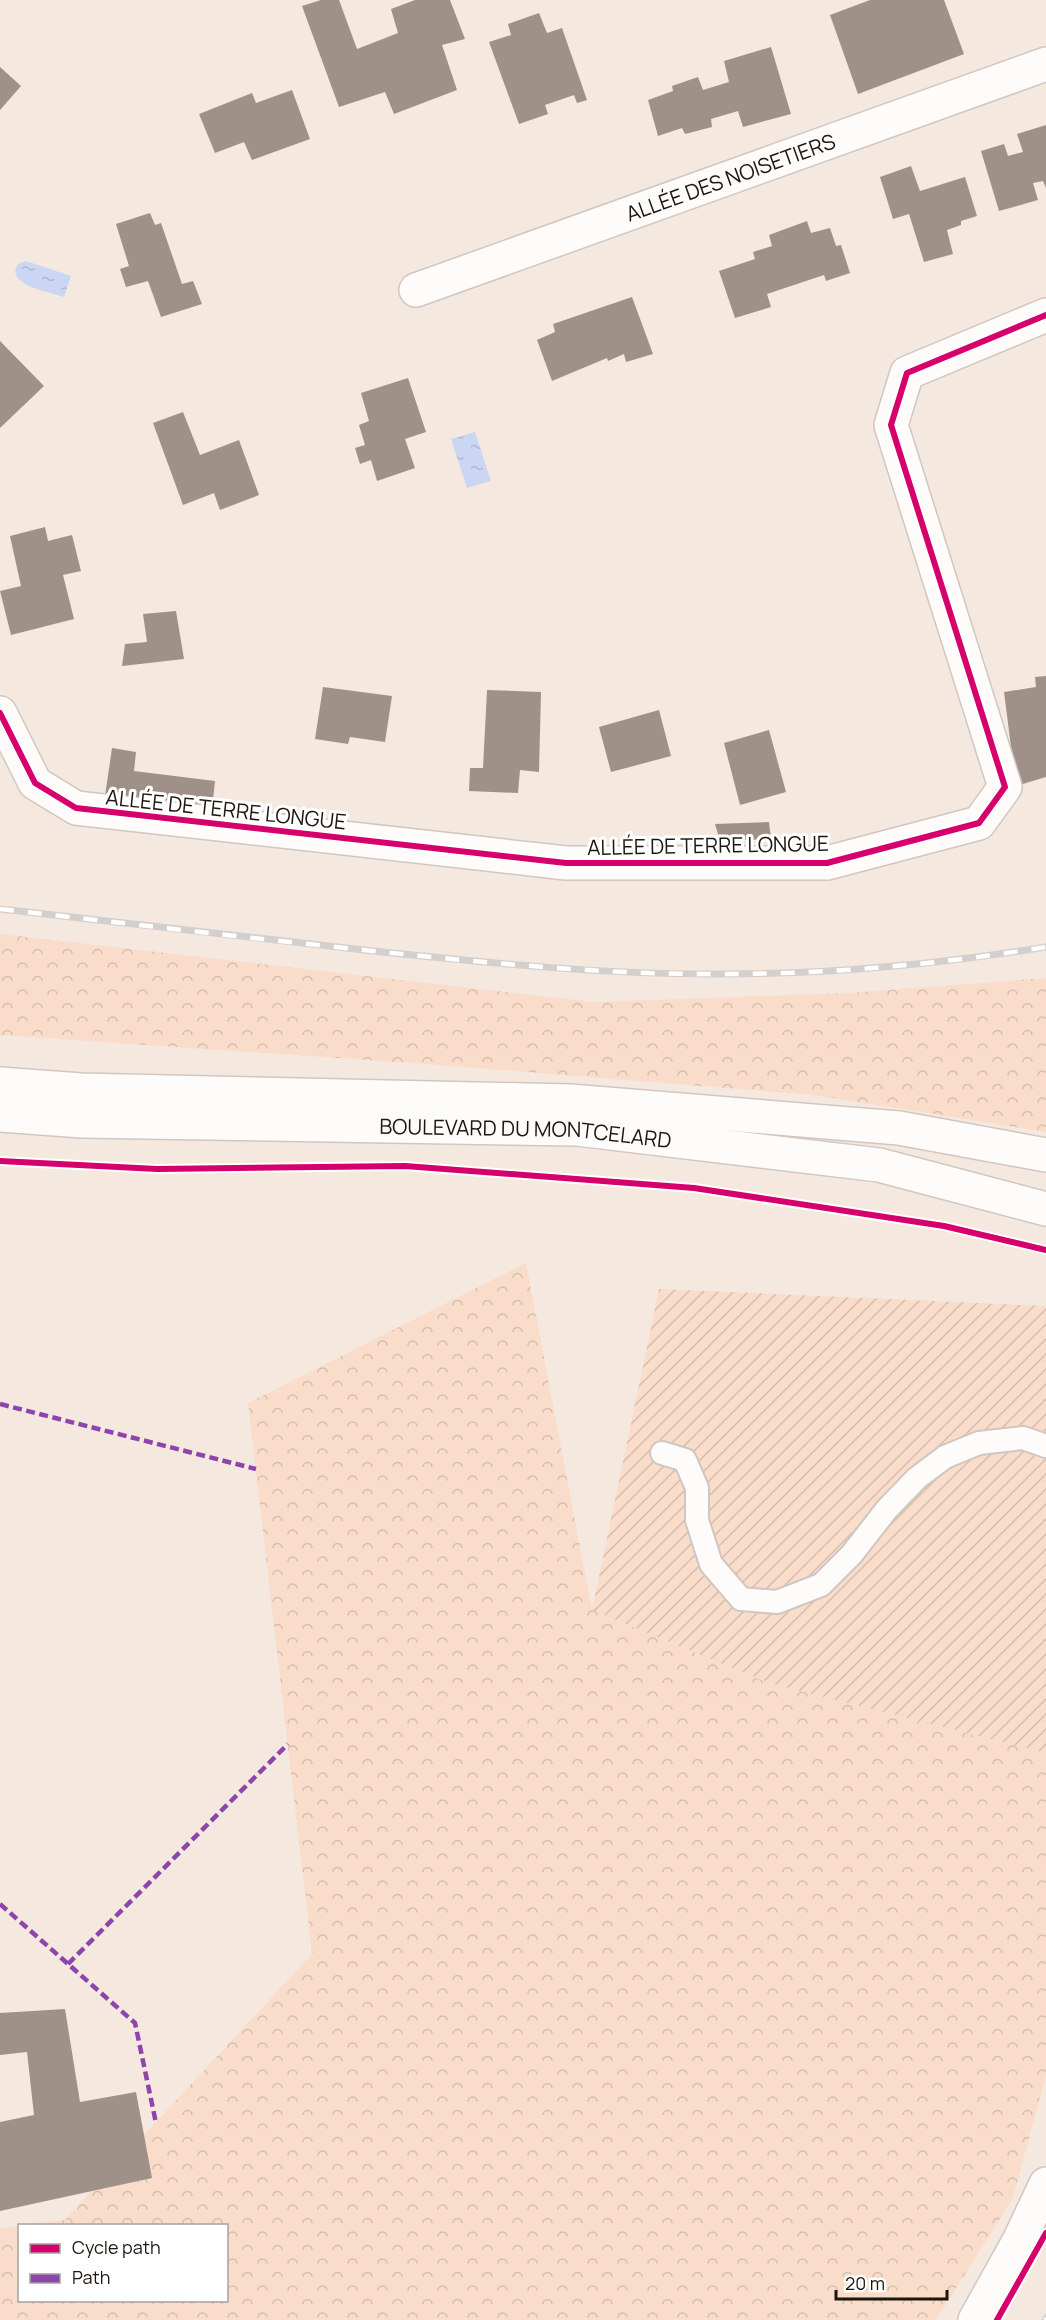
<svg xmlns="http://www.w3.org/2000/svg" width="1046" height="2320" viewBox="0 0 1046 2320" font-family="Manrope,sans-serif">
<defs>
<pattern id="forest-crowns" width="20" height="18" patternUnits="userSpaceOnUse" patternTransform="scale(1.5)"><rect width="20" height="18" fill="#f9ddca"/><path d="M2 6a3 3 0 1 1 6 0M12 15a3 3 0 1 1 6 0" fill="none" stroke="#d5bdac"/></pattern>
<pattern id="garden-furrows" width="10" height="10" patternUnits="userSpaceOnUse" patternTransform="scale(1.5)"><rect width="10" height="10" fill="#f9ddca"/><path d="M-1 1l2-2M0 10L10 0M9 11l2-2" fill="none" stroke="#d5bdac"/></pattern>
<pattern id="water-ripples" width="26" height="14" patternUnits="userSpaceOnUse" patternTransform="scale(1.5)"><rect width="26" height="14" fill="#cad6f3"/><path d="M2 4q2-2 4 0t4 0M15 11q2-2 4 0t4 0" fill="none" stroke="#adb7cf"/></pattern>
</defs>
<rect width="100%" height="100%" fill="#f5e8df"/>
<g fill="url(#forest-crowns)">
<polygon points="0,934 594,1002 849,993 1046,978 1046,1132 814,1095 425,1064 0,1035"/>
<polygon points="526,1263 592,1610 769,1683 1046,1753 1046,2075 1013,2198 936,2320 0,2320 0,2229 19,2226 20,2300 226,2300 226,2226 24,2225 65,2220 312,1954 248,1403"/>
</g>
<polygon fill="url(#garden-furrows)" points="659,1289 1046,1306 1046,1753 769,1683 592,1610"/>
<g fill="url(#water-ripples)">
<path d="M 26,261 L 71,276 L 64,297 C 50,292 4,285 18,264 Z"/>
<polygon points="475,432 491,481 467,488 451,439"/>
</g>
<g fill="#9f9188">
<polygon points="321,0 339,0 357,49 398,33 391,9 415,0 450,0 465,39 442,45 457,90 394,114 385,92 339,107 302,6"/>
<polygon points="870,0 944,0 964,54 858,94 830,15"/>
<polygon points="539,13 547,33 562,28 587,100 577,103 574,95 545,105 548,114 519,124 489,42 511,35 508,24"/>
<polygon points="771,47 791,114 743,127 738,111 711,119 712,127 685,134 682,128 658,136 648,100 673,91 672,86 698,77 703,90 729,82 724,61"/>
<polygon points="0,67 21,86 0,110"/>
<polygon points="292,90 310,139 252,160 244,142 215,153 199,114 252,93 256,103"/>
<polygon points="1046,125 1046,188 1043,181 1033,183 1038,200 999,211 981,151 1004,144 1008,156 1023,152 1017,134"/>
<polygon points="911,166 920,191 965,177 977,216 961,221 961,225 947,230 953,254 924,262 909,214 893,219 880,177"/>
<polygon points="150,213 155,225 161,223 182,284 193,281 202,304 161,317 148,281 126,287 120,269 129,266 116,224"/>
<polygon points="807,221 811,233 830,228 836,246 841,245 850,273 826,281 824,275 767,294 771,307 735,318 719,271 755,259 753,252 772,246 769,235"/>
<polygon points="632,297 653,354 626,362 624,354 608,361 607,358 552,381 537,340 555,332 553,324"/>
<polygon points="0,341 44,386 0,428"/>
<polygon points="408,378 426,432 405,439 415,468 377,481 371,460 360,464 355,448 365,445 359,425 369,421 361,393"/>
<polygon points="183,412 200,455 239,440 259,495 220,510 214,493 183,505 153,423"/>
<polygon points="45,527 48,541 72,535 81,571 63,575 74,619 11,635 0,591 21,586 10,536"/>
<polygon points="176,611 184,659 122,666 125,644 147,642 143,614"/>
<polygon points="1046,676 1046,777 1016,786 1004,692 1036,687 1035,677"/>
<polygon points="323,687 392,696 385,742 350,737 348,744 315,739"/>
<polygon points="487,690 541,692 539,772 520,770 518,793 469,791 470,768 483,768"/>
<polygon points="659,710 671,756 611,772 599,727"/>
<polygon points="769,730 786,792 740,805 724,743"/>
<polygon points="112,748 136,752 134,771 215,781 212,810 182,806 183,803 105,796"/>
<polygon points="769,822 771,839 720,841 715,824"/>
<polygon points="65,2009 80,2102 136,2092 152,2178 0,2211 0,2122 34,2115 27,2052 0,2055 0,2013"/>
</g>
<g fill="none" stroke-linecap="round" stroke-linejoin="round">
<defs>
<polyline id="service" points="662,1453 685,1460 697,1488 697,1520 711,1564 741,1599 777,1602 821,1585 852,1554 887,1509 917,1478 945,1457 979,1443 1023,1438 1046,1446"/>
<g id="minor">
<path id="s1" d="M 416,290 L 1046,64"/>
<polyline points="0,713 35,783 76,808 566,863 827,863 979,823 1005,787 891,425 907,373 1046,315"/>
</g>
<polyline id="tertiary" points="975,2320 1019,2241 1046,2184"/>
<g id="secondary">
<polyline points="0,1084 81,1090 570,1101 899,1128 1046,1155"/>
<path id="s2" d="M 0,1115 L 82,1121 L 577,1129 L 879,1165 L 1046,1209"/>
</g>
</defs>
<use href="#service" stroke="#d1c6c0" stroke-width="26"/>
<use href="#minor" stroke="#d1c6c0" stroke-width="36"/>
<use href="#tertiary" stroke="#d1c6c0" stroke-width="36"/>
<use href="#secondary" stroke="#d1c6c0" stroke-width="36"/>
<use href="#service" stroke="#fefcfa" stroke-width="22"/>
<use href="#minor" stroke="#fefcfa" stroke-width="33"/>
<use href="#tertiary" stroke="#fefcfa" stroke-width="33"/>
<use href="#secondary" stroke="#fefcfa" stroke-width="33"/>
<defs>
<g id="rail">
<path d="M 0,909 C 124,923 248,938 373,951 C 490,963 607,975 725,974 C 833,974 940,964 1046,947"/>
<polyline points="1045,2320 1046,2318"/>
</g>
</defs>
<use href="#rail" stroke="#d3cfcd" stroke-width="7"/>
<use href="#rail" stroke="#fff" stroke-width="4.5" stroke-dasharray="14" stroke-linecap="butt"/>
<g stroke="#8e44ad" stroke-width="4.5" stroke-dasharray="9 4.5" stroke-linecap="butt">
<polyline points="0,1404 256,1469"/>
<polyline points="0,1904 135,2023 156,2123"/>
<polyline points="68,1964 288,1744"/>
</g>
<defs>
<g id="cycleway">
<polyline points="0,713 35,783 76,808 566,863 827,863 979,823 1005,787 891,425 907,373 1046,315"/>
<polyline points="0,1161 157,1169 405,1166 694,1188 944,1226 1046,1250"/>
<polyline points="997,2320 1046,2233"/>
</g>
</defs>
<use href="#cycleway" stroke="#fff" stroke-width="10"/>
<use href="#cycleway" stroke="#d6006c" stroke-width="6"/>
</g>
<g text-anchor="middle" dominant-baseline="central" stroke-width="6" stroke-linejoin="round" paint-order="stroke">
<g font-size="21" fill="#1e1610" stroke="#fff">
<text stroke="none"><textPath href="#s1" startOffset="334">ALLÉE DES NOISETIERS</textPath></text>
<text transform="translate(226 809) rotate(6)">ALLÉE DE TERRE LONGUE</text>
<text transform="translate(708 845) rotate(-1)">ALLÉE DE TERRE LONGUE</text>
<text stroke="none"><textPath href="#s2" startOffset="526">BOULEVARD DU MONTCELARD</textPath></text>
</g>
</g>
<rect x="18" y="2224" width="210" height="78" fill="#ffffff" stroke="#a5a29f" stroke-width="1.5"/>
<rect x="30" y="2244" width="30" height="9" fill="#d6006c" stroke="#a5a29f" stroke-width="1.5"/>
<text x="72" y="2254" font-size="18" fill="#1e1610">Cycle path</text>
<rect x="30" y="2274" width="30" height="9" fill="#8e44ad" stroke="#a5a29f" stroke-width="1.5"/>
<text x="72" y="2284" font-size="18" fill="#1e1610">Path</text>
<path d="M836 2290v9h111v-9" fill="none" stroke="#1e1610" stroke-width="3"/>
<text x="845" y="2290" font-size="18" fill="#1e1610" stroke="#ffffff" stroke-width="4.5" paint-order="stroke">20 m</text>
</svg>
